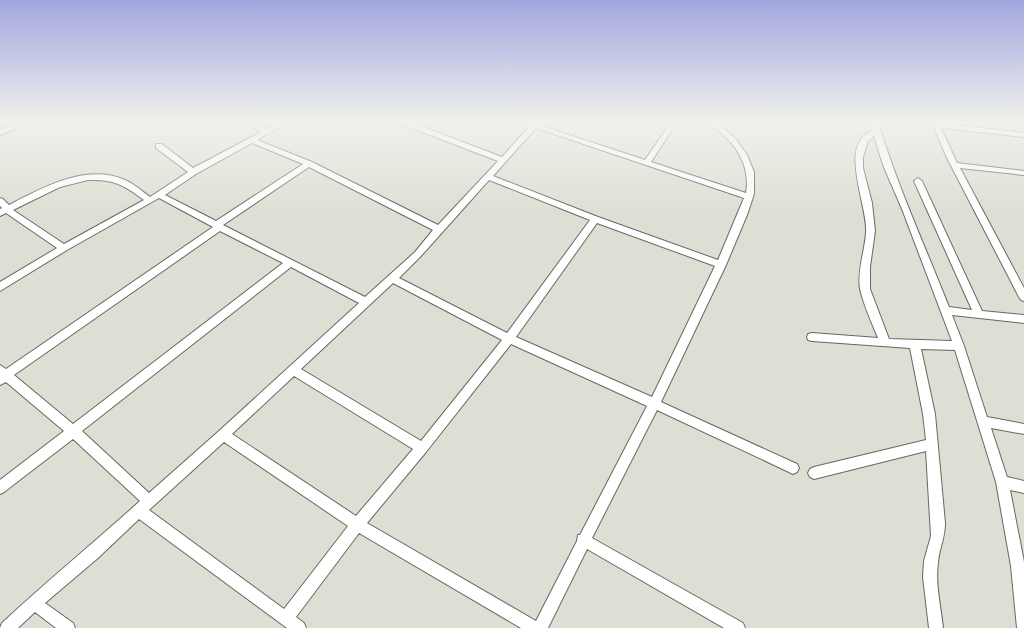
<svg xmlns="http://www.w3.org/2000/svg" width="1024" height="628" viewBox="0 0 1024 628" font-family="Roboto,sans-serif">
<rect width="100%" height="100%" fill="#dedfd4"/>
<g fill="none" stroke-linecap="round" stroke-linejoin="round">
<defs>
<g id="street">
<polygon points="21,122 31,122 0,135 0,130"/>
<path d="M 246,122 L 254,122 L 266,129 L 279,122 L 287,122 L 257,140 L 312,162 L 438,225 L 498,161 L 401,124 L 401,122 L 410,122 L 502,157 L 530,126 L 521,122 L 541,122 L 539,125 L 645,160 L 671,122 L 677,122 L 651,162 L 746,193 C 750,170 740,149 722,134 C 718,130 712,126 707,122 L 716,122 L 735,138 L 747,155 L 754,172 L 754,194 L 747,215 L 726,265 L 661,402 L 797,464 L 799,468 L 797,472 L 793,474 L 789,472 L 657,410 L 592,538 L 743,623 L 745,628 L 724,628 L 587,549 L 548,628 L 521,628 L 359,533 L 296,617 L 304,623 L 306,628 L 287,628 L 139,519 L 98,558 L 45,603 L 73,623 L 75,628 L 56,628 L 35,612 L 18,628 L 0,628 L 2,623 C 47,581 95,542 140,501 L 73,439 L 4,492 L 0,494 L 0,480 L 64,431 L 6,382 L 0,385 L 0,365 L 6,369 L 213,227 L 159,198 L 67,250 L 0,291 L 0,282 L 57,248 L 6,213 L 0,216 L 0,209 L 2,208 L 0,206 L 0,198 L 3,199 L 9,205 C 42,188 86,163 125,180 C 134,184 142,191 150,197 L 188,172 L 156,148 L 156,144 L 162,144 L 193,168 L 261,132 ZM 536,128 L 744,198 L 718,260 L 598,217 L 493,176 ZM 252,143 L 303,164 L 216,221 L 165,195 L 196,174 ZM 309,167 L 433,230 L 415,252 L 365,297 L 223,225 ZM 88,180 C 114,179 124,185 144,200 L 64,244 L 13,210 L 60,187 ZM 489,180 L 590,220 L 507,333 L 399,278 L 421,256 ZM 597,223 L 715,266 L 652,397 L 516,337 ZM 220,231 L 283,263 L 73,424 L 14,375 ZM 291,267 L 359,303 L 219,431 L 149,493 L 82,431 ZM 393,283 L 502,340 L 421,441 L 301,369 ZM 511,344 L 647,406 L 580,535 L 578,535 L 577,541 L 536,621 L 367,523 L 426,452 ZM 294,376 L 413,449 L 356,516 L 232,434 ZM 224,442 L 348,526 L 284,609 L 149,510 Z"/>
<path d="M 870,122 L 878,122 C 897,185 925,246 949,307 L 972,310 L 914,181 L 918,178 L 922,181 L 982,311 L 1024,315 L 1024,323 L 952,315 L 964,346 L 987,417 L 1024,424 L 1024,434 L 991,428 L 1007,477 L 1024,481 L 1024,493 L 1010,490 L 1024,562 L 1024,628 L 1017,628 L 1011,566 L 996,482 L 955,350 L 921,349 L 935,414 L 945,523 C 945,539 939,548 938,563 C 935,584 941,607 943,628 L 929,628 L 923,577 L 924,561 L 931,536 L 926,451 L 814,479 L 810,477 L 808,473 L 810,469 L 814,467 L 926,440 L 923,414 L 910,348 L 812,341 L 808,340 L 807,337 L 808,334 L 812,333 L 878,338 C 872,323 864,306 860,289 C 857,270 865,251 866,232 C 868,206 837,142 873,131 ZM 874,136 L 883,165 L 902,209 L 952,341 L 889,339 L 870,289 L 870,267 L 875,231 L 872,203 L 863,168 L 863,157 L 868,141 Z"/>
<polygon points="932,122 1024,133 1024,137 941,128 957,163 1024,171 1024,175 960,168 1024,288 1024,301 1021,300 1019,297 946,156"/>
</g>
</defs>
<use href="#street" stroke="#67685f" stroke-width="2"/>
<use href="#street" fill="#fff" fill-rule="evenodd"/>
</g>
<linearGradient id="sky" x2="0" y2="1"><stop stop-color="#a2a6df"/><stop offset="0.58" stop-color="#f0f1ec"/><stop offset="1" stop-color="#f0f1ec" stop-opacity="0"/></linearGradient>
<rect width="1024" height="210" fill="url(#sky)"/>
</svg>
